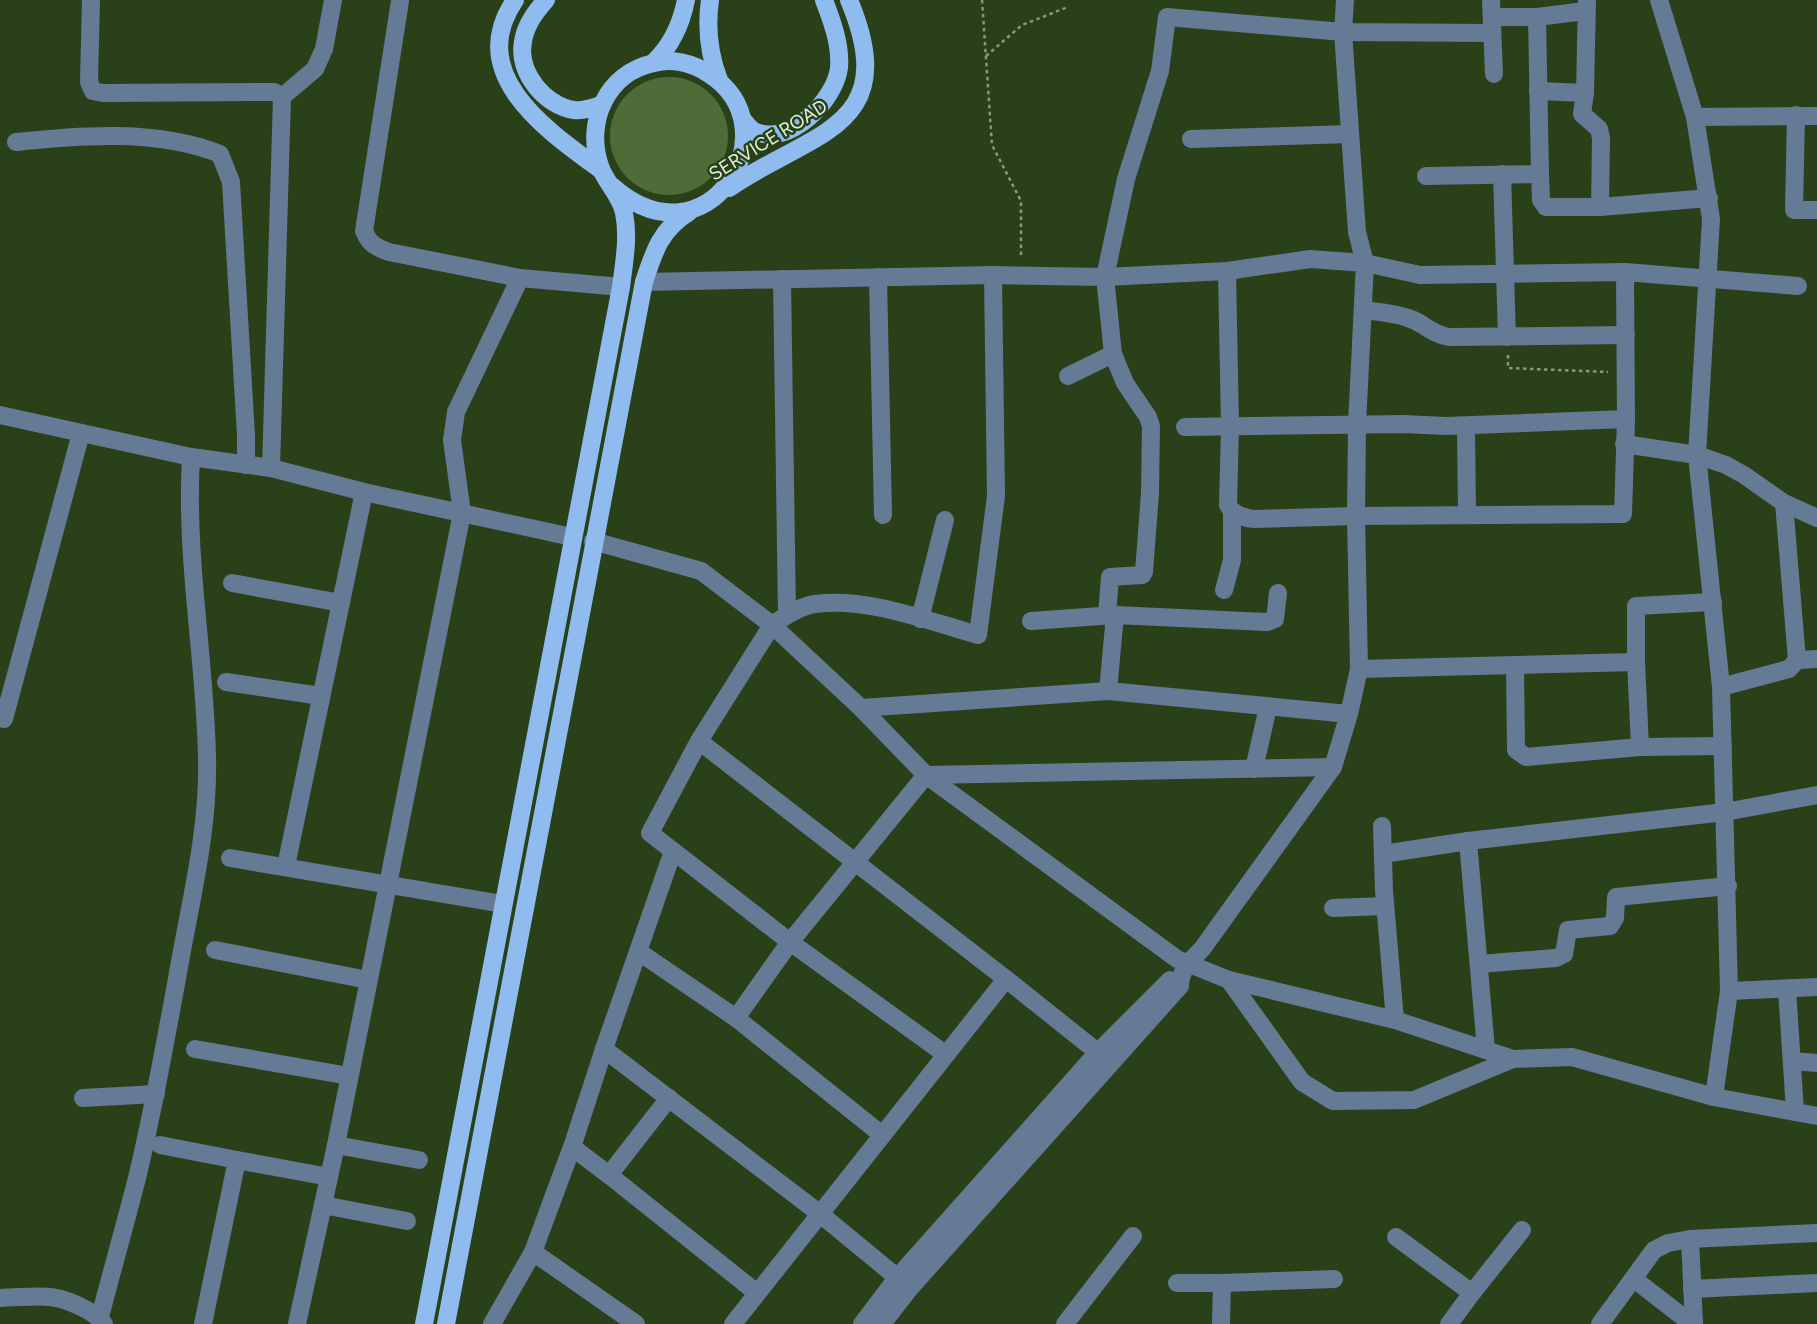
<svg xmlns="http://www.w3.org/2000/svg" width="1817" height="1324" viewBox="0 0 1817 1324" font-family="Figtree,sans-serif">
<rect width="100%" height="100%" fill="#294018"/>
<circle fill="#4e6c38" cx="669" cy="136" r="59"/>
<g fill="none" stroke-linecap="round" stroke-linejoin="round">
<g stroke="#889a7b" stroke-width="2.5" stroke-dasharray="3.5 3.5" stroke-linecap="butt">
<polyline points="982,0 992,145 1021,201 1021,258"/>
<polyline points="986,56 1022,25 1068,7"/>
<polyline points="1508,355 1508,368 1608,372"/>
</g>
<g stroke="#657a94" stroke-width="18">
<polyline points="91,0 89,82 93,91 103,93 274,92 282,97"/>
<polyline points="1491,0 1494,74"/>
<polyline points="1587,0 1585,93 1582,114 1599,129 1601,138 1600,207 1709,198"/>
<polyline points="1659,0 1695,117 1711,219 1697,455 1721,687 1729,991 1714,1097"/>
<path d="M 400,1 L 364,231 C 370,245 376,247 389,252 L 520,278 L 621,287"/>
<polyline points="1492,17 1537,17 1585,11"/>
<polyline points="1538,91 1585,93"/>
<polyline points="282,97 315,69 324,49 333,0"/>
<polyline points="1796,115 1794,210 1817,210"/>
<polyline points="1695,117 1817,116"/>
<polyline points="1191,139 1350,134"/>
<path d="M 16,142 C 81,135 158,129 220,154 L 231,182 L 246,435 L 246,465"/>
<polyline points="1502,174 1507,337"/>
<polyline points="1540,174 1541,200 1546,207 1600,207"/>
<polyline points="1426,176 1540,174 1537,17"/>
<path d="M 1227,271 L 1230,427 L 1228,505 C 1233,515 1242,517 1253,519 L 1356,516 L 1623,514 L 1626,419 L 1625,272"/>
<polyline points="878,277 883,515"/>
<polyline points="782,279 787,615"/>
<polyline points="644,282 993,275 1105,277 1227,271 1310,259 1365,263 1420,275 1625,272 1798,286"/>
<path d="M 1363,310 C 1378,312 1394,313 1408,318 C 1425,323 1428,333 1449,337 L 1626,335"/>
<polyline points="1068,376 1113,354"/>
<polyline points="0,415 191,457 271,468 364,492 572,537"/>
<polyline points="1466,426 1467,515"/>
<polyline points="1185,427 1403,424 1446,426 1626,419"/>
<polyline points="1624,444 1697,455 1726,465 1744,475 1784,503 1817,518"/>
<polyline points="271,468 282,97"/>
<polyline points="593,541 701,571 772,625 861,708 926,775 1177,959 1229,980 1395,1020 1513,1059"/>
<polyline points="232,583 341,603"/>
<polyline points="1224,590 1232,560 1232,511"/>
<polyline points="1107,615 1110,577 1142,575 1144,572 1150,493 1151,426 1148,417 1125,383 1113,354 1105,277 1126,179 1160,71 1167,17 1343,32 1492,33"/>
<polyline points="920,619 945,520"/>
<polyline points="1031,621 1115,615"/>
<polyline points="1797,660 1817,659"/>
<polyline points="1515,665 1516,750 1526,757 1640,747 1723,746"/>
<polyline points="1359,669 1636,662"/>
<polyline points="226,682 321,696"/>
<polyline points="1721,687 1789,669 1797,660 1784,503"/>
<polyline points="1108,691 1115,615 1267,622 1275,619 1278,593"/>
<polyline points="861,708 1108,691 1349,714"/>
<polyline points="0,718 4,719 81,433"/>
<polyline points="699,741 1006,979 1110,1062"/>
<polyline points="1640,747 1636,662 1636,606 1713,602"/>
<polyline points="1254,769 1268,707"/>
<polyline points="1382,826 1384,891 1395,1020"/>
<polyline points="673,851 604,1049 819,1213 910,1288"/>
<polyline points="1383,854 1468,841"/>
<polyline points="230,858 503,904"/>
<polyline points="286,866 364,492"/>
<polyline points="1333,908 1385,906"/>
<polyline points="215,950 368,980"/>
<polyline points="639,952 736,1018 881,1134"/>
<polyline points="1479,964 1556,958 1564,954 1568,930 1610,926 1615,918 1616,897 1728,886"/>
<polyline points="1229,980 1302,1082 1333,1101 1414,1100 1513,1059 1572,1057 1714,1097 1817,1116"/>
<polyline points="1787,989 1795,1111"/>
<polyline points="1729,991 1817,987"/>
<polyline points="736,1018 790,942 926,775 1333,767"/>
<polyline points="195,1049 349,1076"/>
<polyline points="1486,1050 1468,841 1725,812 1817,795"/>
<path d="M 945,1054 L 790,942 L 650,833 L 699,741 L 772,625 C 784,617 800,606 815,604 C 867,597 928,621 978,635 L 996,496 L 993,275"/>
<polyline points="1792,1061 1817,1063"/>
<polyline points="83,1098 156,1094"/>
<polyline points="669,1098 609,1175 757,1293"/>
<polyline points="160,1145 237,1160"/>
<polyline points="336,1145 419,1160"/>
<polyline points="572,1147 609,1175"/>
<polyline points="323,1205 407,1221"/>
<polyline points="1396,1237 1472,1293 1449,1324"/>
<polyline points="1690,1239 1694,1324"/>
<polyline points="533,1252 636,1324"/>
<polyline points="1634,1279 1692,1324"/>
<polyline points="1177,1283 1222,1283"/>
<polyline points="1692,1289 1817,1283"/>
<polyline points="1472,1293 1522,1230"/>
<path d="M 0,1298 C 37,1297 53,1291 87,1310 C 94,1314 99,1317 104,1324"/>
<path d="M 100,1317 C 112,1270 126,1222 138,1174 C 155,1102 168,1029 181,956 C 193,891 209,824 207,757 C 205,657 185,558 191,457"/>
<polyline points="203,1324 237,1160 329,1177"/>
<polyline points="297,1324 336,1145 462,513 452,440 456,412 520,278"/>
<polyline points="492,1324 533,1252 572,1147 604,1049"/>
<polyline points="733,1324 1006,979"/>
<polyline points="862,1324 897,1278 1098,1052 1170,980"/>
<path d="M 882,1324 L 910,1288 L 1180,986 C 1180,970 1191,960 1202,949 L 1333,767 L 1349,714 L 1359,669 L 1356,516 L 1357,425 L 1365,263 L 1357,232 L 1343,32 L 1345,0"/>
<polyline points="1065,1324 1133,1236"/>
<polyline points="1221,1324 1222,1283 1334,1279"/>
<polyline points="1600,1324 1654,1250 1668,1243 1690,1239 1817,1233"/>
</g>
<g stroke="#8fbbef" stroke-width="18">
<path d="M 515,0 C 464,75 548,131 601,170"/>
<path d="M 546,0 C 535,12 525,26 523,42 C 517,72 545,106 574,110 C 583,111 592,108 601,105"/>
<path d="M 710,0 C 706,28 709,54 719,80"/>
<path d="M 654,62 C 672,45 681,25 686,0"/>
<path d="M 743,120 C 746,123 750,129 754,131 C 789,148 835,100 839,68 C 841,45 832,21 824,0"/>
<path d="M 729,188 C 812,131 903,129 849,0"/>
<path d="M 424,1324 L 621,287 C 624,263 629,237 624,213 C 621,196 605,182 600,166 C 585,123 606,73 654,63 C 672,58 693,63 709,74 C 795,129 707,271 612,186"/>
<path d="M 446,1324 L 644,282 C 654,251 661,229 689,212"/>
</g>
</g>
<g text-anchor="middle" dominant-baseline="central" stroke-width="5" stroke-linejoin="round" paint-order="stroke">
<g font-size="19" fill="#e2f0d9" stroke="#294018">
<text transform="translate(768 140) rotate(-32)">SERVICE ROAD</text>
</g>
</g>
</svg>
